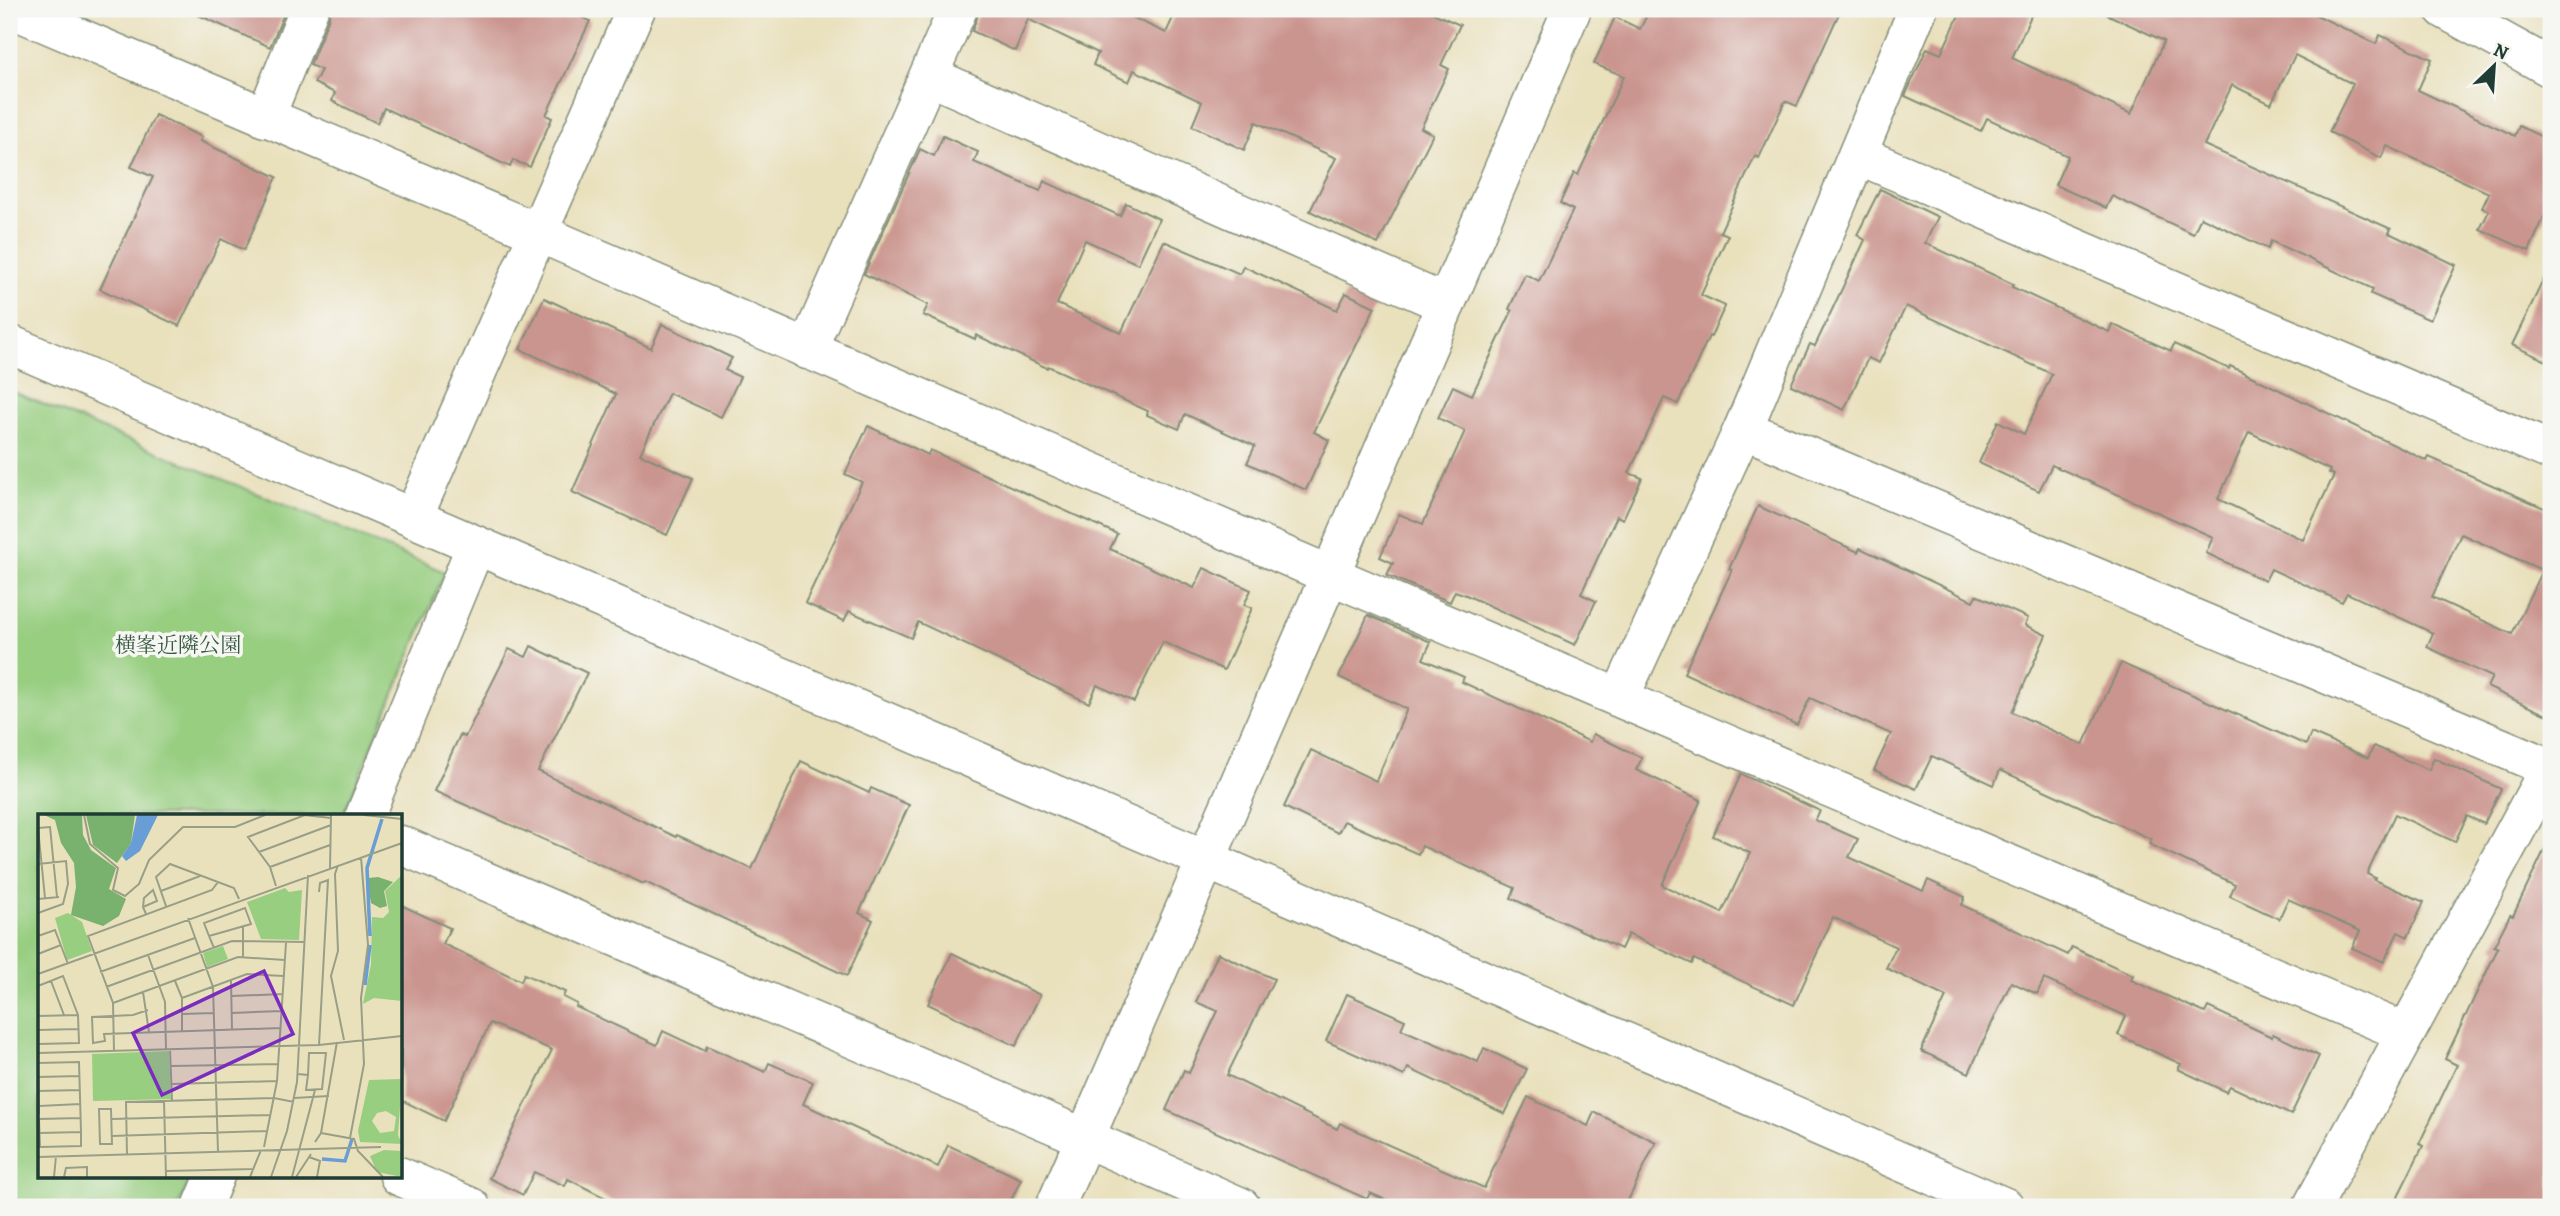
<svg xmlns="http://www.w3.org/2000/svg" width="2560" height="1216" viewBox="0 0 2560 1216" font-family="Alegreya,'Noto Serif JP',serif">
<rect width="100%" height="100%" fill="#f6f6f2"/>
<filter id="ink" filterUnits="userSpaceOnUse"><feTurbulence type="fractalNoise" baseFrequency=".0143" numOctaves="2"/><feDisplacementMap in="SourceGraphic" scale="14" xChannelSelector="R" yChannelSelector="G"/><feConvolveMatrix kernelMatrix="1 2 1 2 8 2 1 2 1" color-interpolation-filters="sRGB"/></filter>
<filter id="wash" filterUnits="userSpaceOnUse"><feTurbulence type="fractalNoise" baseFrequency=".00686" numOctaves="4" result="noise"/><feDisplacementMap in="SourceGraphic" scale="28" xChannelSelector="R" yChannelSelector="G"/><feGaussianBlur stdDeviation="1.57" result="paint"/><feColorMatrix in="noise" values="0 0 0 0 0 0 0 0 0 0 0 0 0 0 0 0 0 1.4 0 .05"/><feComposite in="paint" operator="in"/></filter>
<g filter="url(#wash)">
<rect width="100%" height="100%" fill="#e9e0bc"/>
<polygon fill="#97ce80" stroke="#5b865a" stroke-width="2" points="9,390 445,572 343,815 40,815 40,1176 191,1176 178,1207 9,1207"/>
<g id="blocks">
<g fill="#cb958f" fill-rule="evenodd">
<polygon points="185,9 286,9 270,47"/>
<polygon points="330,9 564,9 590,21 546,115 552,118 530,167 513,160 510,167 384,108 377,123 332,101 335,93 314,83 321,70 310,65 329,17"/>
<polygon points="980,9 1114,9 1166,33 1177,9 1424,9 1460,25 1441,65 1449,69 1421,128 1433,134 1378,244 1310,211 1336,158 1256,122 1244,150 1192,126 1202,102 1134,70 1129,82 1093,65 1098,53 1028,19 1015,51 972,31"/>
<polygon points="1650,9 1841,9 1797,106 1785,101 1759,158 1755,156 1720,232 1728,235 1701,295 1725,306 1711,337 1709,336 1678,404 1664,398 1629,473 1642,478 1623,519 1617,516 1581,594 1596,601 1575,645 1466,595 1455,591 1450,602 1387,575 1393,563 1380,557 1399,514 1423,524 1465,431 1438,418 1453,386 1472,395 1512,311 1509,309 1525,274 1539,281 1573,210 1560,203 1574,173 1578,175 1624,76 1594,64 1615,17 1640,29"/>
<polygon points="1962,9 2034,9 2012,58 2131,114 2164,41 2096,9 2304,9 2376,44 2380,35 2432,59 2418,90 2515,136 2519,126 2551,141 2551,202 2529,251 2480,229 2489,211 2482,208 2489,193 2387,146 2381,158 2329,132 2353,84 2295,55 2271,104 2232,85 2204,145 2391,229 2389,233 2456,265 2430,320 2371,294 2373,289 2271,241 2268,249 2201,217 2193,234 2112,196 2106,208 2055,185 2068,156 1987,118 1981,131 1905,96 1927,48 1941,54"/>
<polygon points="155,115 202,137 200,141 277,177 244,250 221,239 179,326 100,289 153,177 131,167"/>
<polygon points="943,136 978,152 974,162 1040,191 1044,181 1120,216 1126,203 1159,219 1138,264 1085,240 1057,304 1121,333 1164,241 1240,274 1243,266 1337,310 1346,293 1375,307 1314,432 1329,440 1306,490 1247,463 1255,446 1185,414 1179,429 1147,415 1148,411 1048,366 1047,368 976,335 975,339 923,315 928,305 864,274 920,149 934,156"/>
<path d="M 1880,189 L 1938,217 L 1925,243 L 2013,284 L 2012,287 L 2109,332 L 2112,324 L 2171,351 L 2174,344 L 2229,369 L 2230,366 L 2427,461 L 2429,457 L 2551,511 L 2551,717 L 2487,687 L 2492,677 L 2427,647 L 2433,633 L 2347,593 L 2342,602 L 2271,569 L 2265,581 L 2206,553 L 2213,537 L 2052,465 L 2039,491 L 1979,463 L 1998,421 L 2024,434 L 2052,374 L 1906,306 L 1879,363 L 1868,358 L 1844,410 L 1791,385 L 1810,344 L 1815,346 L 1865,240 L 1857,235 ZM 2249,432 L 2330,470 L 2329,473 L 2334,475 L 2303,540 L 2218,499 ZM 2461,534 L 2542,570 L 2512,634 L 2432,597 Z"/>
<polygon points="2551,264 2551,363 2512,345"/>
<polygon points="544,298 651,348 662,324 732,358 725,370 740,377 721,417 669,393 640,454 693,478 667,535 572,492 616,394 520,349"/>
<polygon points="868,426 928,455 930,450 1117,534 1110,549 1194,588 1204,568 1251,590 1244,605 1252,608 1224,670 1163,642 1134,702 1097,685 1089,703 918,622 911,638 849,611 844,621 805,603 862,482 845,474"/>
<polygon points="1758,506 1858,552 1860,548 1973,601 1976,595 2028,618 2025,625 2046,635 2012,712 2083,745 2121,663 2306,745 2311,733 2368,758 2374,746 2429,770 2434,758 2501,789 2484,824 2467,816 2455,842 2395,814 2367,874 2375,878 2374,880 2424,902 2408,937 2398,932 2384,962 2352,948 2360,931 2288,899 2279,919 2230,896 2235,884 2149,844 2151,839 2000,770 1994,785 1932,756 1916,789 1874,770 1891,734 1810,698 1797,725 1684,673 1732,570 1729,569"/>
<polygon points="1368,615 1431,642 1423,659 1464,677 1462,682 1590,742 1593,734 1642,758 1636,770 1701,800 1662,885 1722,913 1750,853 1713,836 1741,774 1820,811 1815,820 1858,839 1849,857 1923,891 1928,880 1965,897 1962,905 2068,955 2072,947 2133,975 2131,980 2205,1013 2208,1007 2272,1037 2273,1034 2319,1056 2291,1115 2230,1086 2226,1092 2178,1069 2181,1064 2118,1035 2126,1016 2044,979 2037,994 2011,982 1969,1073 1921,1051 1946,997 1886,968 1896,947 1833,917 1794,1005 1694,959 1692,964 1628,934 1621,949 1511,898 1515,888 1422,846 1418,854 1344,821 1338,833 1284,807 1311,750 1376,781 1407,709 1339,677"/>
<polygon points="531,646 587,673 538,771 676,837 677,835 752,869 801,761 869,793 871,788 909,805 859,913 873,920 847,976 645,882 644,884 434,791 460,735 465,737 509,649 526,657"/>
<polygon points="2551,836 2551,1207 2416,1207 2397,1198 2423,1146 2419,1144 2457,1065 2445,1059 2498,948 2494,946 2510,915 2513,916"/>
<polygon points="401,905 450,928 443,944 521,981 524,974 565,992 563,997 577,1004 576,1007 657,1045 663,1031 705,1051 707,1046 765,1072 769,1063 813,1082 803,1104 938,1167 948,1145 1021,1179 1008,1207 623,1207 568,1179 565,1186 534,1172 523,1195 489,1178 552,1050 490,1023 444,1121 401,1100"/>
<polygon points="952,953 1040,995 1016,1046 928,1004"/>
<polygon points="1218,953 1274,979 1227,1075 1337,1129 1340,1123 1484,1188 1528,1097 1588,1126 1594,1112 1656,1142 1625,1207 1402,1207 1370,1193 1367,1199 1166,1110 1184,1070 1189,1073 1218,1011 1196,1002"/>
<polygon points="1347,994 1405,1020 1401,1029 1478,1062 1484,1048 1527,1069 1505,1114 1408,1068 1404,1076 1326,1041"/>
</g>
</g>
</g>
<g filter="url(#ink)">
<use href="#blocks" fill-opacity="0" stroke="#848e78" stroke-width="2"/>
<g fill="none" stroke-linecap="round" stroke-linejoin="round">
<defs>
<g id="minor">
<polyline points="12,9 539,233 1330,575 2406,1033"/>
<polyline points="2444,9 2551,68"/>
<polyline points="929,76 1446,304"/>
<polyline points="265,118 309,9"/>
<polyline points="1858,155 2551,451"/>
<polyline points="9,344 1205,859 2005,1207"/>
<polyline points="807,350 958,9"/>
<polyline points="1743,429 2550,768"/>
<polyline points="413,518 636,9"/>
<polyline points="1620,697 1743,429 1918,9"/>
<polyline points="365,815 476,545"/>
<polyline points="401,845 1085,1138 1241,1207"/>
<polyline points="399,1176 471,1207"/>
<polyline points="202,1207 215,1176"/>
<polyline points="1055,1207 1330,575 1572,9"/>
<polyline points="2312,1207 2551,765"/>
</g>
</defs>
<use href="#minor" stroke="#848e78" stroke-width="41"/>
<use href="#minor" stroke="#fff" stroke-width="38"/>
</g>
</g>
<g text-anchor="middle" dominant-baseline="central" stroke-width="7" stroke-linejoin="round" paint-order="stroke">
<g font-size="21" fill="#375a43" stroke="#f6f6f2">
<text x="178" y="645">横峯近隣公園</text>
</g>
</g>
<g transform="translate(38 814)">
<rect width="364" height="364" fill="#e9e0bc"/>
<path d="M 364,61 L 364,187 L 336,184 L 325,190 L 333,150 L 334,103 L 345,104 L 351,98 L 347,77 ZM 247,74 L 251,78 L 264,76 L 261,126 L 223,125 L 209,88 ZM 30,99 L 44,108 L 54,137 L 29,146 L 17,104 ZM 185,132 L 190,145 L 169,153 L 165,139 ZM 131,237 L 133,285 L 55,287 L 54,240 ZM 364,265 L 360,321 L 364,330 L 322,328 L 320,317 L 331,266 ZM 348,297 L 358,303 L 356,317 L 342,319 L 334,307 L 339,299 ZM 346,336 L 364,337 L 364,363 L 339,358 L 332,342 Z" fill="#97ce80" fill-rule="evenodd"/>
<path d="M 6,1 L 44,1 L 45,21 L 53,36 L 78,54 L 71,75 L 88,85 L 81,102 L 65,112 L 33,101 L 38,73 L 36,49 L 23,29 L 17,6 ZM 48,1 L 97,1 L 93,29 L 79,49 L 55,31 ZM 340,63 L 355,68 L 346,77 L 349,92 L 342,94 L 333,89 L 331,77 L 331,64 Z" fill="#79b16e"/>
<path d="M 99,1 L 120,1 L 102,37 L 88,47 L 84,42 L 93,29 Z" fill="#689dd5"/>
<path fill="none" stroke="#689dd5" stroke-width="3.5" d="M 332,122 L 329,54 L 344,5M 327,171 L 332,131M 284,345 L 307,347 L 314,325"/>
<path fill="none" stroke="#989f86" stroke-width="2" d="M 46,1 L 52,30 L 80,54 L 75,76 L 87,82 L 101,70 L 111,46 L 145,13 L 197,13 L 227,1M 266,1 L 293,4M 326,1 L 364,5M 0,14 L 12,13 L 19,83M 0,14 L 7,84M 221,38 L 293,11M 0,50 L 28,47 L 30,70 L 25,90 L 0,99M 300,51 L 297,60 L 300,137 L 293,162 L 306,226M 232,53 L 292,31M 292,54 L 293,1M 238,72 L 232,53 L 210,23 L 267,1M 123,77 L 162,62M 0,85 L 21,83M 128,92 L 118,63 L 132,50 L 196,74 L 201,85M 105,93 L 119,87 L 115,76 L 106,84 L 105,93 L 108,100M 150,104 L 175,173 L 180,338M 205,113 L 205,143M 0,122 L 17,116 L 30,150M 171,122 L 213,110 L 207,94 L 166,109 L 171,122 L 176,134M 0,140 L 23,131M 110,141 L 127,188 L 128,235M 62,158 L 157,124M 0,160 L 364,29M 193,166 L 194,216M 13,167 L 26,201M 137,167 L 144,184 L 144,217M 0,172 L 25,162 L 40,201 L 41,229 L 0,230M 68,173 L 194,127 L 267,128M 105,178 L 111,218M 194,182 L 245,180M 144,184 L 209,160 L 246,162M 75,189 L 200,143 L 247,146M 110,196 L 95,201 L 54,203 L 55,229 L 67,227 L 66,220 L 243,214M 194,199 L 244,197M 144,200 L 176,199M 0,202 L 40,201M 0,216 L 40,215M 281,231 L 290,66 L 282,69 L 281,78M 132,235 L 134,286M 76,237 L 75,189 L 50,122 L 174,76 L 180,68M 0,239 L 281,231 L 364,222M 0,249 L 41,248 L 43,318 L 43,332 L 2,333 L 1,305 L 42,304M 133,252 L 240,250M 0,257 L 1,300M 259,260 L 270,261 L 268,276 L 284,275 L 288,239 L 271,239 L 270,261M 0,263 L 41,262M 134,270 L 239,267M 0,277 L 42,276M 256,284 L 291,282M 126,287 L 128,363M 1,292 L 42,290M 61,295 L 73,295 L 74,330 L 62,330 ZM 74,305 L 232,301M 2,319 L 43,318M 283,319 L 316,325 L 320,337 L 345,363M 74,322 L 229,317M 312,324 L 326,250 L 323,184 L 330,131 L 323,43M 277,328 L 283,319 L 299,228M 226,333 L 239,267 L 248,129M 89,341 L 88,288 L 236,284 L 256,288M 0,343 L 343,333M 271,343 L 282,347 L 279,363M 128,357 L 216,355M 16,363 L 18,342M 26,363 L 28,354 L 49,353 L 49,363M 212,363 L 223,336M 233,363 L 249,317 L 259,268 L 270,61M 254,363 L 277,276M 258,363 L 273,340"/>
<path fill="#7b2cbf" fill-opacity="0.15" stroke="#7b2cbf" stroke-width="3.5" d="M 226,157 L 255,220 L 124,281 L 95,219 Z"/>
<rect width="364" height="364" fill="none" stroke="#1f3d34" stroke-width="3.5"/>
</g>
<rect width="2560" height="1216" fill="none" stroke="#f6f6f2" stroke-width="35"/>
<g transform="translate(2494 66) rotate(25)" stroke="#f6f6f2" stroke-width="5" paint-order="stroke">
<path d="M0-5L12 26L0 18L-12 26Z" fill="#1f3d34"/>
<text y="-10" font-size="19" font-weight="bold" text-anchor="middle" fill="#1f3d34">N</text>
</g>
</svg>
